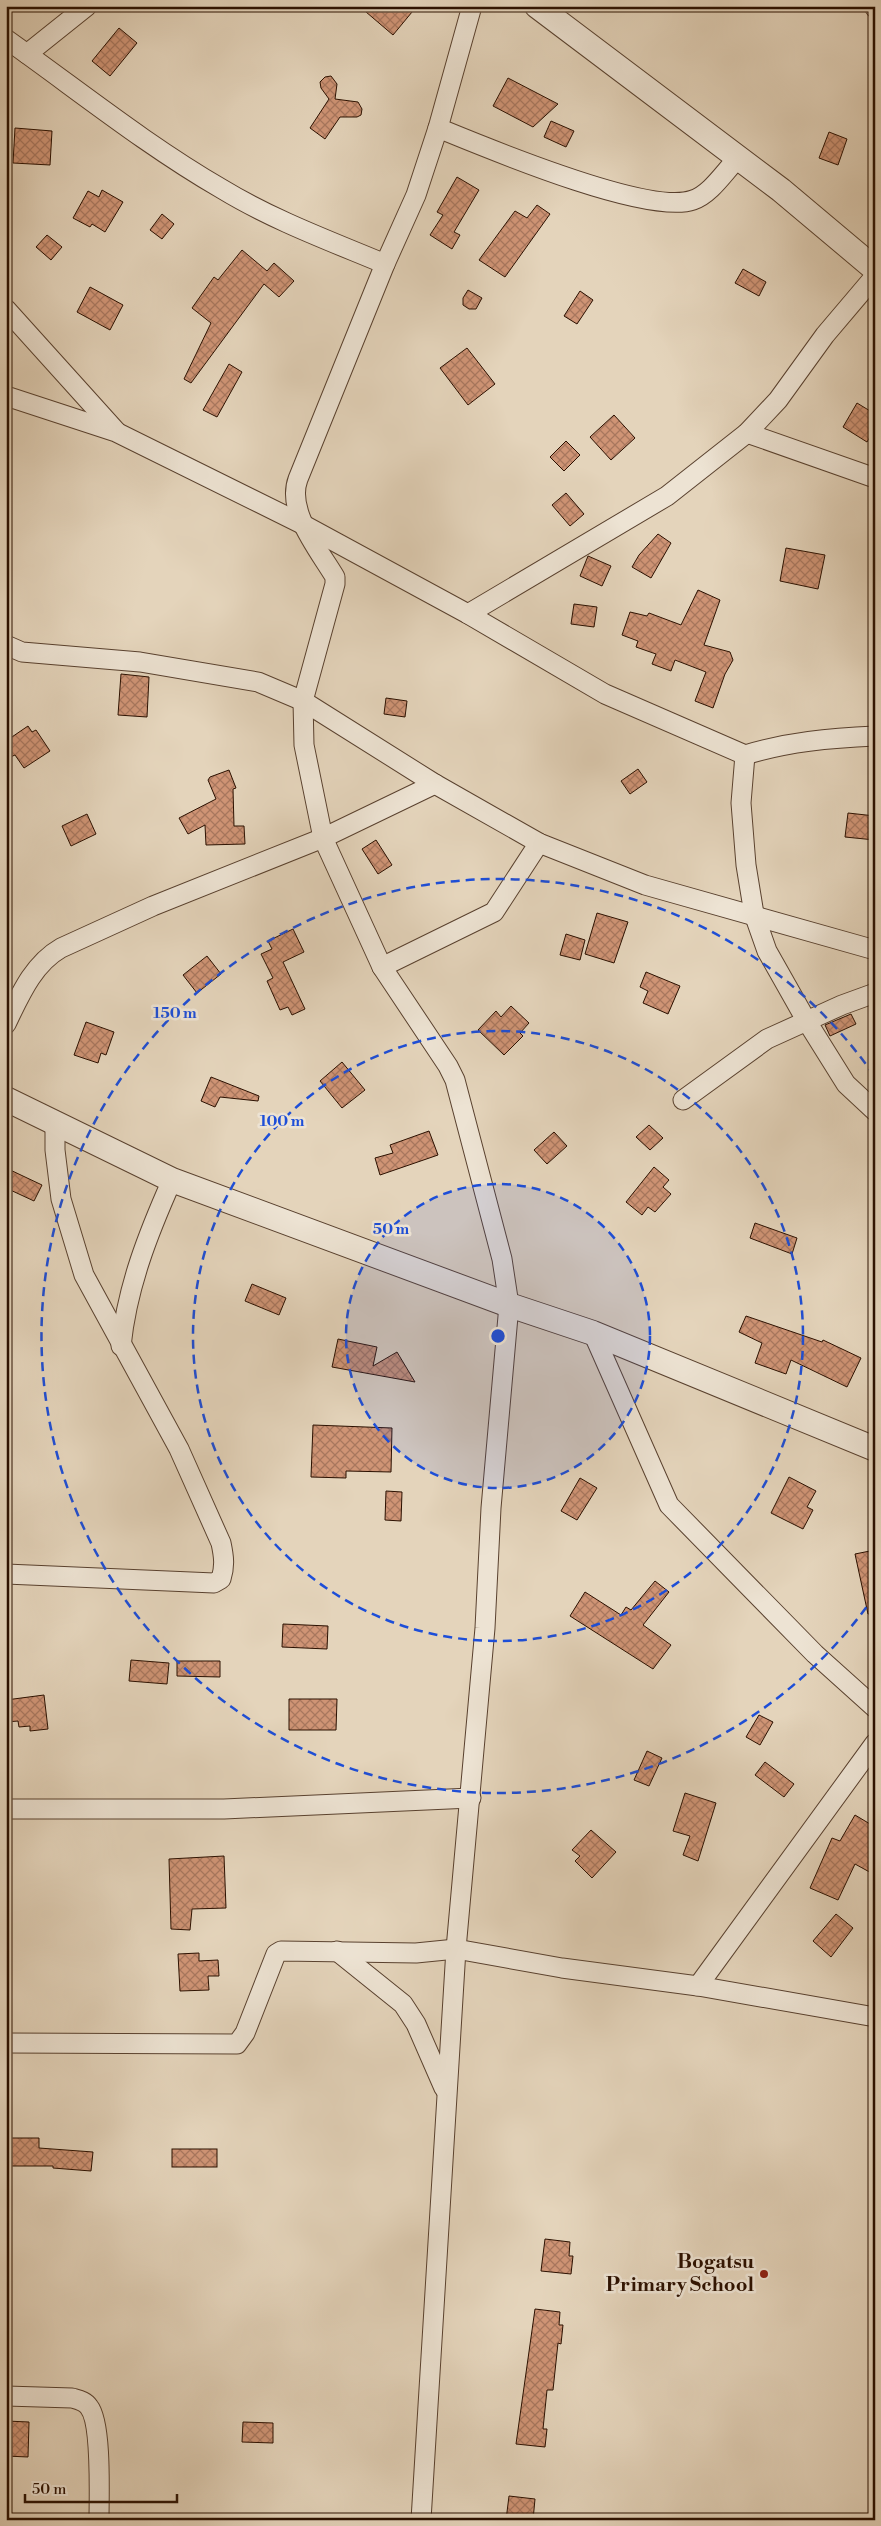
<svg xmlns="http://www.w3.org/2000/svg" width="881" height="2526" viewBox="0 0 881 2526" font-family="'Libre Bodoni',serif">
<defs>
<pattern id="building-cross-hatch" width="8" height="8" patternUnits="userSpaceOnUse" patternTransform="scale(1.25)"><rect width="8" height="8" fill="#cf9475"/><path d="M0 0l8 8M0 8l8-8" fill="none" stroke="#a8775e"/></pattern>
</defs>
<rect width="100%" height="100%" fill="#e4d4bb"/>
<filter id="stains"><feTurbulence type="fractalNoise" baseFrequency=".004" numOctaves="4"/><feColorMatrix values="0 0 0 0 .2 0 0 0 0 .09 0 0 0 0 .02 0 0 0 .5 -.17"/></filter>
<radialGradient id="worn" r=".72"><stop offset=".6" stop-color="#630" stop-opacity="0"/><stop offset="1" stop-color="#630" stop-opacity=".3"/></radialGradient>
<g fill="url(#building-cross-hatch)" stroke="#2b1000">
<polygon points="359,6 417,6 393,35"/>
<polygon points="119,28 137,43 110,76 92,61"/>
<polygon points="331,76 337,84 335,99 358,102 362,109 361,115 357,117 340,117 325,139 310,128 329,99 321,88 320,82 325,77"/>
<polygon points="508,78 558,104 533,127 493,106"/>
<polygon points="551,121 574,131 566,147 544,137"/>
<polygon points="15,128 52,131 50,165 13,163"/>
<polygon points="829,132 847,139 838,165 819,158"/>
<polygon points="457,177 479,190 454,232 460,235 452,249 430,235 443,215 437,212"/>
<polygon points="102,190 123,202 105,232 92,224 90,227 73,218 88,191 99,197"/>
<polygon points="537,205 550,214 505,277 479,260 515,211 527,218"/>
<polygon points="162,214 174,224 162,239 150,230"/>
<polygon points="47,235 62,247 51,260 36,247"/>
<polygon points="242,250 267,271 274,263 294,281 279,297 264,284 191,383 184,379 211,323 192,308 214,277 218,280"/>
<polygon points="743,269 766,282 759,296 735,283"/>
<polygon points="90,287 123,305 110,330 77,312"/>
<polygon points="468,290 482,298 476,309 469,309 463,305 463,298"/>
<polygon points="580,291 593,300 577,324 564,316"/>
<polygon points="467,348 495,384 468,405 440,368"/>
<polygon points="229,364 242,372 217,417 203,410"/>
<polygon points="857,403 875,414 875,428 867,442 843,427"/>
<polygon points="614,415 635,438 611,460 590,437"/>
<polygon points="566,441 580,455 564,471 550,457"/>
<polygon points="566,493 584,514 570,526 552,505"/>
<polygon points="658,534 671,543 651,578 632,567 639,555"/>
<polygon points="786,548 825,555 818,589 780,581"/>
<polygon points="588,556 611,566 602,586 580,576"/>
<polygon points="698,590 720,600 704,645 730,652 733,660 725,674 713,708 695,701 706,672 675,660 671,671 652,664 656,654 636,647 638,641 622,635 630,612 647,616 649,613 681,625"/>
<polygon points="574,604 597,607 594,627 571,624"/>
<polygon points="121,674 149,677 147,717 118,715"/>
<polygon points="386,698 407,701 405,717 384,714"/>
<polygon points="28,726 32,732 36,730 50,751 24,768 15,755 6,759 6,741"/>
<polygon points="638,769 647,782 630,794 621,781"/>
<polygon points="229,770 236,788 233,789 234,826 244,826 245,844 206,845 205,825 188,834 179,818 216,799 208,780 210,777"/>
<polygon points="848,813 875,816 875,840 845,837"/>
<polygon points="87,814 96,834 71,846 62,826"/>
<polygon points="376,840 392,865 378,874 362,849"/>
<polygon points="597,913 628,922 614,963 585,954"/>
<polygon points="293,929 304,952 283,962 305,1009 292,1015 288,1007 280,1010 267,981 273,978 261,954 272,949 268,941"/>
<polygon points="566,934 585,940 580,960 560,955"/>
<polygon points="207,956 221,974 197,993 183,975"/>
<polygon points="646,972 680,986 668,1014 643,1003 648,991 640,987"/>
<polygon points="511,1006 529,1023 520,1033 523,1036 504,1055 478,1030 496,1011 501,1017"/>
<polygon points="851,1014 856,1024 830,1036 825,1025"/>
<polygon points="86,1022 114,1032 106,1055 101,1053 98,1063 74,1055"/>
<polygon points="342,1062 365,1090 342,1108 320,1081"/>
<polygon points="211,1077 259,1096 258,1101 220,1097 215,1107 201,1101"/>
<polygon points="649,1125 663,1138 650,1150 636,1137"/>
<polygon points="429,1131 438,1155 380,1175 375,1158 393,1153 390,1145"/>
<polygon points="554,1132 567,1146 547,1164 534,1150"/>
<polygon points="654,1167 669,1180 663,1187 671,1194 655,1212 648,1207 642,1215 626,1202"/>
<polygon points="6,1168 42,1185 34,1201 6,1188"/>
<polygon points="755,1223 797,1238 792,1254 750,1238"/>
<polygon points="252,1284 286,1298 279,1315 245,1301"/>
<polygon points="746,1316 822,1342 823,1340 861,1358 847,1387 791,1360 786,1374 755,1363 762,1343 739,1332"/>
<polygon points="338,1339 377,1347 373,1366 397,1352 415,1382 332,1367"/>
<polygon points="313,1425 392,1428 391,1472 346,1471 346,1478 311,1477"/>
<polygon points="789,1477 816,1491 807,1507 813,1510 803,1529 771,1513"/>
<polygon points="580,1478 597,1488 577,1520 561,1511"/>
<polygon points="386,1491 402,1492 401,1521 385,1520"/>
<polygon points="875,1550 875,1613 868,1614 855,1554"/>
<polygon points="655,1581 669,1592 643,1625 671,1645 653,1669 570,1616 585,1592 621,1615 626,1607 631,1610"/>
<polygon points="283,1624 328,1626 327,1649 282,1647"/>
<polygon points="131,1660 169,1663 167,1684 129,1681"/>
<polygon points="177,1661 220,1661 220,1677 177,1676"/>
<polygon points="44,1695 48,1729 30,1731 30,1726 19,1727 18,1721 6,1722 6,1700"/>
<polygon points="289,1699 337,1699 336,1730 289,1730"/>
<polygon points="759,1715 773,1722 760,1745 746,1737"/>
<polygon points="647,1751 662,1758 649,1786 634,1780"/>
<polygon points="765,1762 794,1784 784,1797 755,1775"/>
<polygon points="685,1793 716,1803 698,1861 683,1855 690,1836 673,1831"/>
<polygon points="855,1815 875,1827 875,1875 855,1864 838,1900 810,1888 832,1838 840,1841"/>
<polygon points="591,1830 616,1852 592,1878 575,1861 580,1856 572,1850"/>
<polygon points="224,1856 226,1908 192,1909 190,1930 171,1929 169,1859"/>
<polygon points="836,1914 853,1928 831,1957 813,1941"/>
<polygon points="199,1953 199,1961 218,1960 219,1976 208,1976 209,1990 180,1991 178,1954"/>
<polygon points="8,2138 39,2138 39,2148 93,2152 91,2171 53,2168 53,2166 8,2166"/>
<rect x="172" y="2149" width="45" height="18"/>
<polygon points="545,2239 570,2242 569,2256 573,2256 571,2274 541,2271"/>
<polygon points="535,2309 560,2312 559,2325 563,2325 561,2344 558,2343 553,2390 547,2390 543,2429 547,2429 545,2447 516,2444"/>
<polygon points="6,2421 29,2422 28,2457 6,2456"/>
<polygon points="243,2422 273,2423 273,2443 242,2442"/>
<polygon points="509,2496 535,2499 533,2520 506,2520"/>
</g>
<g fill="none" stroke-linecap="round" stroke-linejoin="round">
<defs>
<g id="minor">
<polyline points="874,6 875,8"/>
<path d="M 6,39 C 78,90 146,145 222,189 C 273,220 330,241 385,264"/>
<polyline points="27,54 87,6"/>
<path d="M 438,128 C 487,148 648,216 693,200 C 711,194 725,171 738,158"/>
<polyline points="6,309 116,431"/>
<path d="M 6,396 L 116,432 L 304,525 L 468,614 L 605,694 L 745,755 C 787,742 830,738 875,736"/>
<polyline points="747,433 875,478"/>
<polyline points="468,614 667,496 747,433 778,400 825,335 875,276"/>
<polyline points="6,645 22,652 140,662 258,682 303,701 435,784 539,843 645,885 875,950"/>
<polyline points="745,755 741,803 746,865 754,914 767,951 806,1020 846,1084 875,1111"/>
<polyline points="382,967 494,912 539,843"/>
<path d="M 6,1024 C 20,995 33,964 61,948 L 153,906 L 323,838 L 435,784"/>
<polyline points="683,1100 767,1039 842,1005 875,993"/>
<polyline points="593,1333 669,1505 815,1654 875,1708"/>
<path d="M 121,1346 C 127,1287 148,1234 172,1180"/>
<path d="M 6,1574 L 214,1583 L 221,1579 C 225,1566 224,1557 221,1543 L 179,1449 L 84,1275 L 61,1199 L 55,1150 L 55,1124"/>
<polyline points="6,1809 224,1809 471,1798"/>
<polyline points="337,1951 403,2004 416,2024 444,2088"/>
<polyline points="698,1986 875,1743"/>
<polyline points="6,2043 237,2044 245,2033 276,1954 281,1951 416,1953 456,1949 562,1968 698,1986 875,2017"/>
<path d="M 6,2396 L 72,2398 C 79,2400 85,2401 89,2407 C 102,2423 99,2497 99,2520"/>
<path d="M 421,2520 L 456,1949 L 485,1628 L 491,1508 L 509,1305 L 502,1259 L 455,1080 L 448,1066 L 382,967 L 323,838 L 304,745 L 303,701 L 335,584 L 335,577 C 319,550 286,511 298,479 L 385,264 L 416,195 L 438,128 L 472,6"/>
</g>
<g id="tertiary">
<polyline points="537,6 781,190 875,269"/>
<polyline points="6,1099 172,1180 509,1305 593,1333 875,1449"/>
</g>
</defs>
<use href="#minor" stroke="#59412f" stroke-width="21"/>
<use href="#tertiary" stroke="#59412f" stroke-width="26"/>
<use href="#minor" stroke="#ede3d3" stroke-width="19"/>
<use href="#tertiary" stroke="#ede3d3" stroke-width="24"/>
</g>
<circle cx="498" cy="1336" r="152" fill="#1d4ed8" fill-opacity=".12"/>
<g fill="none" stroke="#1d4ed8" stroke-width="2.5" stroke-dasharray="9 6">
<circle cx="498" cy="1336" r="152"/>
<circle cx="498" cy="1336" r="305"/>
<path d="M875 1595A457 457 0 1 1 875 1077"/>
</g>
<circle fill="#8f2418" stroke="#ede3d3" stroke-width="2" cx="764" cy="2274" r="5"/>
<g text-anchor="middle" dominant-baseline="central" stroke-width="5" stroke-linejoin="round" paint-order="stroke">
<g font-size="20" font-weight="bold" fill="#2b1000" stroke="#ede3d3" text-anchor="end">
<text x="754" y="2262">Bogatsu<tspan x="754" dy="23">Primary School</tspan></text>
</g>
</g>
<circle cx="498" cy="1336" r="8" fill="#1d4ed8" stroke="#ede3d3" stroke-width="2.5"/>
<g font-size="15" text-anchor="middle" font-weight="bold" fill="#1d4ed8" stroke="#ede3d3" stroke-width="5" stroke-linejoin="round" paint-order="stroke">
<text x="175" y="1018">150 m</text>
<text x="282" y="1126">100 m</text>
<text x="391" y="1234">50 m</text>
</g>
<rect width="881" height="2526" fill="none" stroke="#e4d4bb" stroke-width="25"/>
<rect x="8" y="8" width="866" height="2511" fill="none" stroke="#2b1000" stroke-width="2.5"/>
<rect x="12" y="12" width="856" height="2501" fill="none" stroke="#2b1000"/>
<path d="M25 2494v8h152v-8" fill="none" stroke="#2b1000" stroke-width="2.5"/>
<text x="32" y="2494" font-size="15" fill="#2b1000" stroke="#ede3d3" stroke-width="4" paint-order="stroke">50 m</text>
<rect width="100%" height="100%" filter="url(#stains)"/>
<rect width="100%" height="100%" fill="url(#worn)"/>
</svg>
